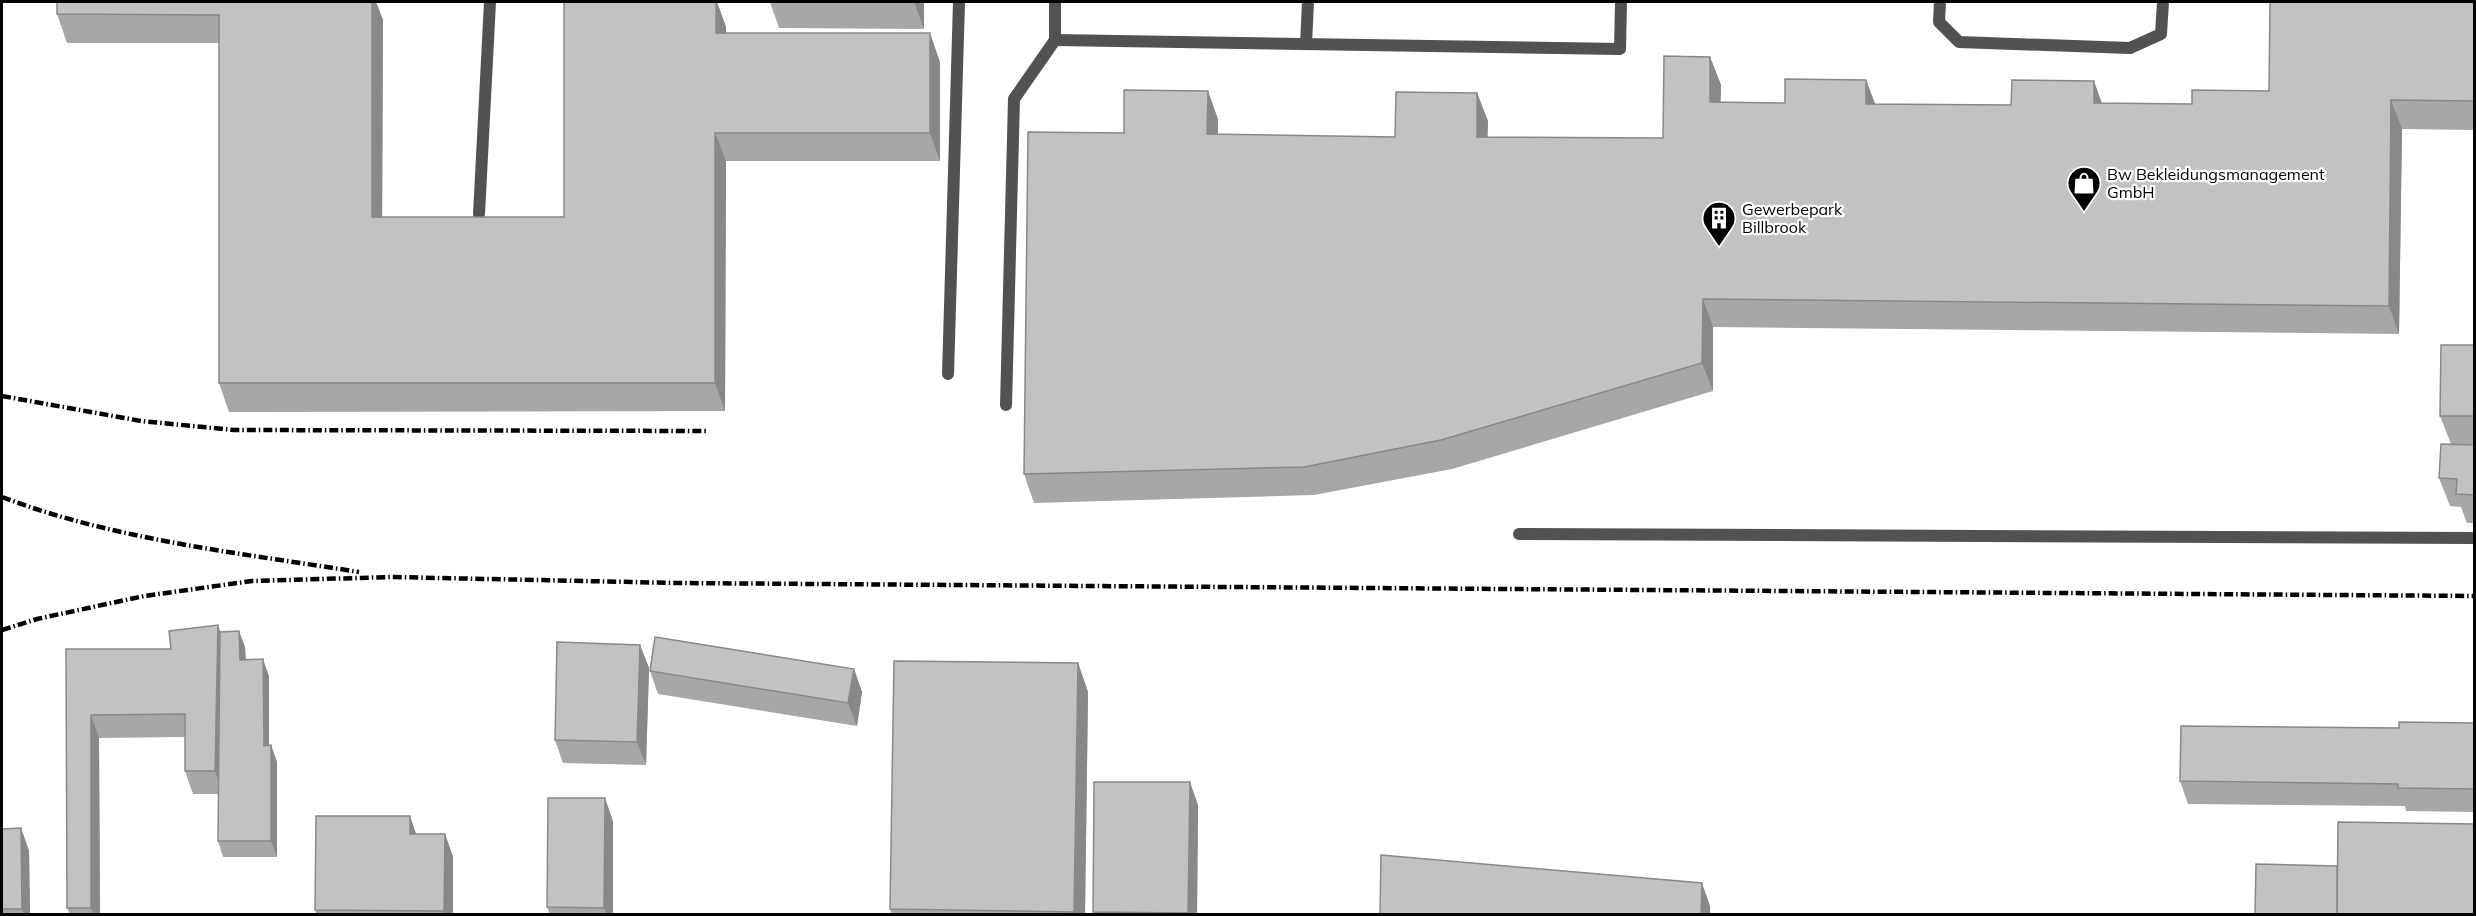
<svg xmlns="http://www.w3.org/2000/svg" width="2476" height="916" viewBox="0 0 2476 916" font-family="Mulish,sans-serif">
<rect width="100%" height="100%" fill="#fff"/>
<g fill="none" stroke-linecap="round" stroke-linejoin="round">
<g stroke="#525252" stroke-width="12">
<polyline points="1940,2 1939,22 1959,42 2130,48 2161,34 2163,2"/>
<polyline points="1055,40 1620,49 1621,2"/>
<polyline points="1306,44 1308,2"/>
<polyline points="479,214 490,2"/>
<polyline points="948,374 959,2"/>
<polyline points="1006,405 1014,99 1055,40 1055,2"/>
<polyline points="1519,534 2474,538"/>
</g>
<g stroke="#000" stroke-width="4.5" stroke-dasharray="9 3 1.5 3" stroke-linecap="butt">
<polyline points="2,396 141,421 234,430 707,431"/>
<path d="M 2,497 C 115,540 240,553 359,572"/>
<polyline points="2,630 37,619 144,596 252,581 392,577 679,583 2474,596"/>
</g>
</g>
<g fill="#a7a7a7">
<polygon points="57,2 376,2 383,20 382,217 564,217 564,2 717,2 726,27 726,33 940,62 940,161 726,161 725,411 229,412 219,383 219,43 67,43 57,14"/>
<polygon points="770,2 924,2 924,29 779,28"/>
<polygon points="2475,2 2475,130 2402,129 2399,334 1713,327 1713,391 1452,469 1314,495 1034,503 1024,474 1124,133 1218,119 1218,135 1395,137 1477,93 1488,121 1487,137 1663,138 1710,57 1721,85 1720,102 1785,103 1866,80 1875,104 2011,105 2102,103 2192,104 2269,91"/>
<polygon points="2475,345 2475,444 2451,444 2440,416"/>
<polygon points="2475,445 2475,523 2467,523 2461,507 2450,506 2439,478"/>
<polygon points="218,625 220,632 245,647 246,660 269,676 269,745 271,745 277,762 277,857 223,857 218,841 218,794 193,794 185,771 185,737 99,738 100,915 70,915 67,908 66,649 171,649"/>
<polygon points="640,645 649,668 646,765 563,763 555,740"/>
<polygon points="1078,663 1088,692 1085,915 892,915 890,909"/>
<polygon points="854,669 862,692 857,726 658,694 650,671"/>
<polygon points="2475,723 2475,812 2406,811 2405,806 2188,804 2180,781 2399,728"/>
<polygon points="1198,805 1197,915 1094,915 1093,912"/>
<polygon points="613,821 613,915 550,915 547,907"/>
<polygon points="21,828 29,851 30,915 2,915 2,829"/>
<polygon points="416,834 445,834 453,857 453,915 317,915 315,910"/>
</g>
<g fill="#888">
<polygon points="372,2 376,2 383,20 382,245 372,217"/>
<polygon points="716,2 717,2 726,27 726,62 716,33"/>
<polygon points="914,2 924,2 924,29"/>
<polygon points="930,33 940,62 940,161 930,133"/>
<polygon points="1710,57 1721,85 1720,131 1710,102"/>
<polygon points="1866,80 1877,109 1866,104"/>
<polygon points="2094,81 2104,109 2094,103"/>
<polygon points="1208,91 1218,119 1217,163 1207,134"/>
<polygon points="1477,93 1488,121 1487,165 1477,137"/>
<polygon points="2391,100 2402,129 2399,334 2389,306"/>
<polygon points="715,133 726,161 725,411 715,383"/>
<polygon points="1703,299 1713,327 1713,391 1702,363"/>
<polygon points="218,625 226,648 223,794 215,771"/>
<polygon points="239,631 245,647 246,676 240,660"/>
<polygon points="640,645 649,668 646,765 637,742"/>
<polygon points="263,659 269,676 269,762 264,746"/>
<polygon points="1078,663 1088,692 1085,915 1076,915 1074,912"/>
<polygon points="854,669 862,692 857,726 848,703"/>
<polygon points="91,715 99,738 100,915 94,915 91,908"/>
<polygon points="271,745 277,762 277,857 271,841"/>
<polygon points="1190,782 1198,805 1197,915 1189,915 1188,913"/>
<polygon points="605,798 613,821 613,915 607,915 604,908"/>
<polygon points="410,816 418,839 410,834"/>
<polygon points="21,828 29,851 30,915 24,915 22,909"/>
<polygon points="445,834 453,857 453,915 446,915 444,911"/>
<polygon points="1702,883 1710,906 1710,915 1701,915"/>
</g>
<g fill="#c2c2c2" stroke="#888" stroke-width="1.5">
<polygon points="57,2 372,2 372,217 564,217 564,2 716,2 716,33 930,33 930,133 715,133 715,383 219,383 219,15 57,14"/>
<polygon points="2270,2 2475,2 2475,101 2391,100 2389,306 1703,299 1702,363 1441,440 1304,467 1024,474 1028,132 1124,133 1124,90 1208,91 1207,134 1395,137 1396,92 1477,93 1477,137 1663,138 1664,56 1710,57 1710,102 1785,103 1785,79 1866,80 1866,104 2011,105 2012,80 2094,81 2094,103 2192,104 2192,90 2269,91"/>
<polygon points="2441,345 2475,345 2475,416 2440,416"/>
<polygon points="2441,444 2475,445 2475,495 2456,494 2457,479 2439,478"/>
<polygon points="218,625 215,771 185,771 185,714 91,715 91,908 67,908 66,649 171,649 169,631"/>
<polygon points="239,631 240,660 263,659 264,746 271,745 271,841 218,841 220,632"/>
<polygon points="655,637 854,669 848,703 650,671"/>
<polygon points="557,642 640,645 637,742 555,740"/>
<polygon points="894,661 1078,663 1074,912 890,909"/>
<polygon points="2399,722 2475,723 2475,789 2398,788 2398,784 2180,781 2181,726 2399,728"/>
<polygon points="1094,782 1190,782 1188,913 1093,912"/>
<polygon points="548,798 605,798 604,908 547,907"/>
<polygon points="316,816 410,816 410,834 445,834 444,911 315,910"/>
<polygon points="2338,822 2475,824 2474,915 2337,915"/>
<polygon points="21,828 22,909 2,909 2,829"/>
<polygon points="1381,855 1702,883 1701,915 1380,915"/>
<polygon points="2256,864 2337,866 2337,915 2255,915"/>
</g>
<defs>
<symbol id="shop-pin" viewBox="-11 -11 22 30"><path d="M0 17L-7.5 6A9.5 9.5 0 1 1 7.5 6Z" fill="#000" stroke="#fff"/><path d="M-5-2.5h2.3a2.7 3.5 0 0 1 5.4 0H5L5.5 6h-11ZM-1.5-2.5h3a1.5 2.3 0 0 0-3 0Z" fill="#fff"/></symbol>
<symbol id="building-pin" viewBox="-11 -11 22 30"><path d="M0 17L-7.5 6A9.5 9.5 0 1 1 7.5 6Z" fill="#000" stroke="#fff"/><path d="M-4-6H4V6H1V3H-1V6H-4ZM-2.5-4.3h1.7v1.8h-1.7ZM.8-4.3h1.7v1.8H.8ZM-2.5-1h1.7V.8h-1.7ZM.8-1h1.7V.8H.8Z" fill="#fff"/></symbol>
</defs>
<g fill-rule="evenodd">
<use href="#shop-pin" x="2065" y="164" width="38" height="52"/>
<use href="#building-pin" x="1700" y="199" width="38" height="52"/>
</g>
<g text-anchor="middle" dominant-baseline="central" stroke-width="4.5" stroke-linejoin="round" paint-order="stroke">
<g font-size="16" fill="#000" stroke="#fff" text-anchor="start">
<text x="2107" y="174">Bw Bekleidungsmanagement<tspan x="2107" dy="18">GmbH</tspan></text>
<text x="1742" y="209">Gewerbepark<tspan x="1742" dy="18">Billbrook</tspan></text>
</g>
</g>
<rect width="2476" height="916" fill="none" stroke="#000000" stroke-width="6"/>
</svg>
